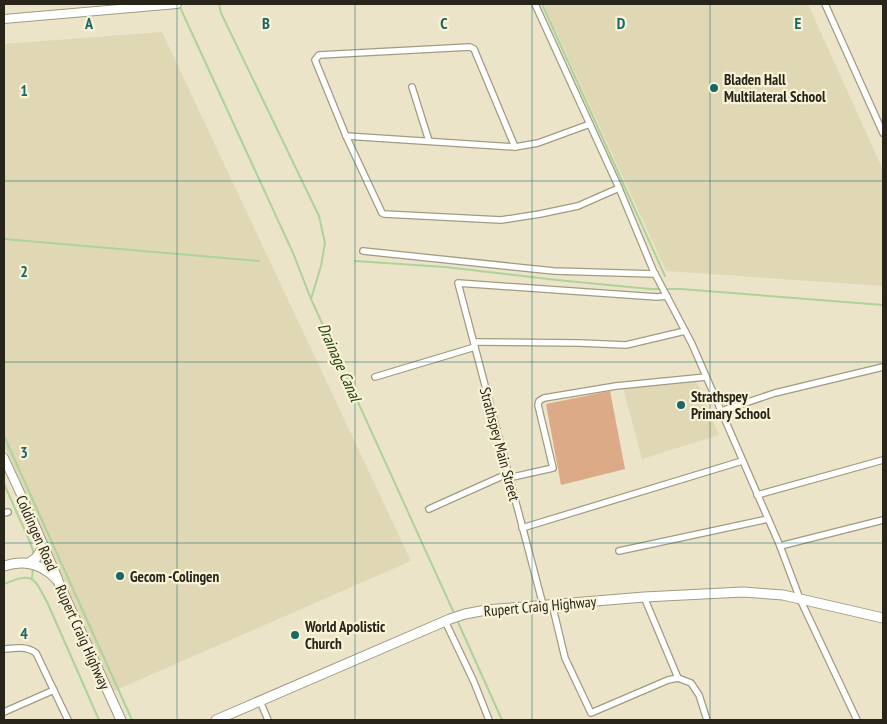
<svg xmlns="http://www.w3.org/2000/svg" width="887" height="724" viewBox="0 0 887 724" font-family="'PT Sans Narrow',sans-serif">
<rect width="100%" height="100%" fill="#ebe4c9"/>
<g fill="#e0d8b5">
<polygon points="557,4 808,4 883,170 883,286 666,271 544,5"/>
<polygon points="162,32 411,561 114,691 4,446 4,44"/>
<polygon points="696,381 719,435 642,459 623,388"/>
</g>
<polygon fill="#dcaa87" points="610,391 625,469 561,485 546,404"/>
<g fill="none" stroke-linecap="round" stroke-linejoin="round">
<g stroke="#add29a" stroke-width="2">
<polyline points="219,4 221,13 319,216 325,243 321,266 311,299"/>
<polyline points="542,4 665,276"/>
<polyline points="179,5 293,253 311,299 454,613"/>
<polyline points="4,239 259,261"/>
<polyline points="355,261 445,267 557,280 650,289 681,289 883,305"/>
<polyline points="4,436 132,720"/>
<polyline points="4,484 30,542 33,551 33,556"/>
<polyline points="32,578 33,568"/>
<path d="M 4,584 C 34,572 33,576 48,604 L 99,720"/>
<polyline points="457,620 502,720"/>
</g>
<defs>
<g id="street">
<polyline points="535,4 619,188 653,270 692,344 780,546 800,599 857,720"/>
<polyline points="825,4 883,133"/>
<polyline points="412,87 429,141"/>
<polyline points="346,136 515,147 538,143 590,124"/>
<polyline points="515,147 474,49 470,47 319,55 315,60 346,136 382,213 384,214 501,220 540,214 578,206 619,188"/>
<polyline points="363,251 554,271 655,274"/>
<polyline points="474,342 580,343 626,345 685,331"/>
<polyline points="375,377 475,347"/>
<polyline points="721,411 775,393 883,367"/>
<polyline points="508,478 553,468 538,405 539,401 544,398 616,386 706,377"/>
<polyline points="757,495 883,460"/>
<polyline points="429,509 507,474"/>
<polyline points="4,513 8,512"/>
<polyline points="522,528 742,461"/>
<polyline points="780,546 883,520"/>
<polyline points="619,551 768,519"/>
<polyline points="644,597 678,678 691,683 699,695 707,720"/>
<polyline points="552,604 565,658 591,713 668,680 678,678"/>
<polyline points="543,605 458,283 657,297 667,296"/>
<polyline points="445,621 474,682 489,720"/>
<path d="M 4,649 C 15,648 26,646 36,653 L 68,720"/>
<polyline points="260,701 268,720"/>
<polyline points="4,712 54,690"/>
</g>
<g id="secondary">
<polyline points="4,19 177,4"/>
<polyline points="4,458 34,523 58,579"/>
</g>
<g id="primary">
<polyline points="29,563 36,558 44,546"/>
<path d="M 4,566 C 25,559 43,564 58,581 L 121,720"/>
<polyline points="216,720 450,619 465,614 486,610 644,597 743,592 783,595 883,618"/>
</g>
</defs>
<use href="#street" stroke="#a19b81" stroke-width="8"/>
<use href="#secondary" stroke="#a19b81" stroke-width="10"/>
<use href="#primary" stroke="#a19b81" stroke-width="11"/>
<use href="#street" stroke="#fff" stroke-width="5.5"/>
<use href="#secondary" stroke="#fff" stroke-width="8"/>
<use href="#primary" stroke="#fff" stroke-width="9"/>
</g>
<path fill="none" stroke="#1a6766" stroke-width="1" stroke-opacity="0.55" d="M 177,4 L 177,720M 355,4 L 355,720M 532,4 L 532,720M 710,4 L 710,720M 4,181 L 883,181M 4,362 L 883,362M 4,543 L 883,543"/>
<g fill="#1a6766" stroke="#f8f2d6" stroke-width="2">
<circle cx="714" cy="88" r="5"/>
<circle cx="681" cy="405" r="5"/>
<circle cx="120" cy="576" r="5"/>
<circle cx="295" cy="635" r="5"/>
</g>
<g text-anchor="middle" dominant-baseline="central" stroke-width="4.5" stroke-linejoin="round" paint-order="stroke">
<g font-size="15" font-weight="bold" fill="#27241a" stroke="#f8f2d6" text-anchor="start">
<text x="724" y="79">Bladen Hall<tspan x="724" dy="17">Multilateral School</tspan></text>
<text x="691" y="396">Strathspey<tspan x="691" dy="17">Primary School</tspan></text>
<text x="130" y="576">Gecom -Colingen</text>
<text x="305" y="626">World Apolistic<tspan x="305" dy="17">Church</tspan></text>
</g>
<g font-size="15" fill="#27241a" stroke="#f8f2d6">
<text transform="translate(500 444) rotate(75)">Strathspey Main Street</text>
<text transform="translate(37 533) rotate(66)">Coldingen Road</text>
<text transform="translate(540 606) rotate(-5)">Rupert Craig Highway</text>
<text transform="translate(83 637) rotate(66)">Rupert Craig Highway</text>
</g>
<g font-size="16" font-style="italic" fill="#23440a" stroke="#f8f2d6">
<text transform="translate(340 362) rotate(66)">Drainage Canal</text>
</g>
</g>
<g font-size="16" text-anchor="middle" font-weight="bold" fill="#1a6766" stroke="#f8f2d6" stroke-width="4.5" stroke-linejoin="round" paint-order="stroke">
<text x="89" y="29">A</text>
<text x="266" y="29">B</text>
<text x="444" y="29">C</text>
<text x="621" y="29">D</text>
<text x="798" y="29">E</text>
<text x="24" y="96">1</text>
<text x="24" y="277">2</text>
<text x="24" y="458">3</text>
<text x="24" y="639">4</text>
</g>
<rect width="887" height="724" fill="none" stroke="#27241a" stroke-width="10"/>
</svg>
